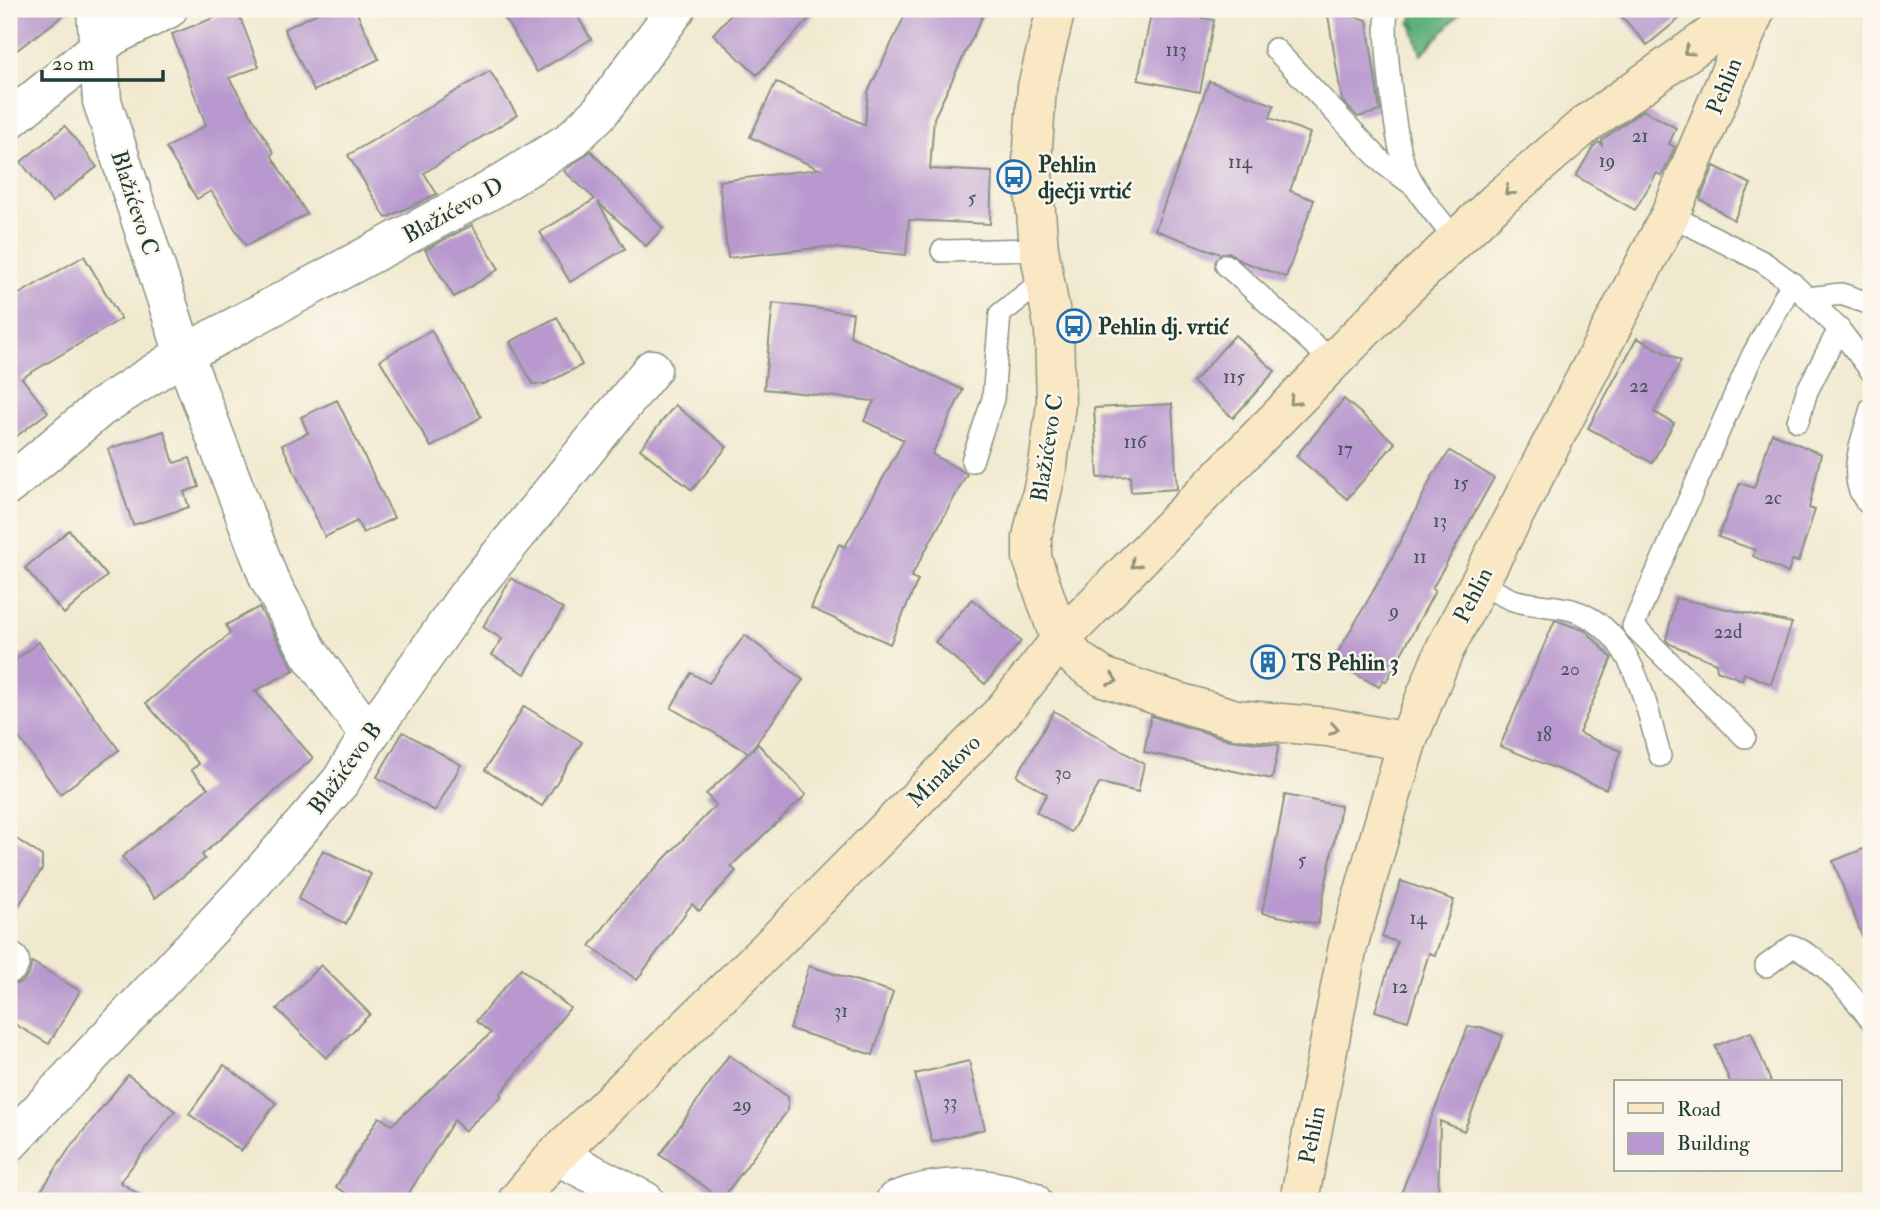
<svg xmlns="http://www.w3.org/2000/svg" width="1880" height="1210" viewBox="0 0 1880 1210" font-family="'IM FELL Double Pica',serif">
<defs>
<pattern id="forest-firs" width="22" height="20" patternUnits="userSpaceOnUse" patternTransform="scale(1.75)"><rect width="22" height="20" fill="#61b07b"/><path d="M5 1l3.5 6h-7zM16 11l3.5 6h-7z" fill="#4f9066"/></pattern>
</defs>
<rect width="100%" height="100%" fill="#fbf7ec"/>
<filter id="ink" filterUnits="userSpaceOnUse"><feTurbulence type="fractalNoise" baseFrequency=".0143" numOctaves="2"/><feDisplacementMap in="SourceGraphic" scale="14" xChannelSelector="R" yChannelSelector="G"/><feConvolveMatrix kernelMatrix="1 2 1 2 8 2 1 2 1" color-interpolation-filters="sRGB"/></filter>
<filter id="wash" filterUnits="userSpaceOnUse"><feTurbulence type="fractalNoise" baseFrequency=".00686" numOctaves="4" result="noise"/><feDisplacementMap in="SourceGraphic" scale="28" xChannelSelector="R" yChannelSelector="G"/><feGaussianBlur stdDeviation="1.57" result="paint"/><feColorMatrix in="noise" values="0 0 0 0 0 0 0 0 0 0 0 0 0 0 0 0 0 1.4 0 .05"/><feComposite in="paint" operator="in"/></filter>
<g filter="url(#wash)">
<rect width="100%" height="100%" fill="#f1e9cf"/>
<polygon fill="url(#forest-firs)" stroke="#407658" stroke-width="2" points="1417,9 1464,9 1421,55 1410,21"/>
<g id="blocks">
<g fill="#b898ce">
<polygon points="9,9 72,9 9,56"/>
<polygon points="237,9 259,67 229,78 274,153 271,155 307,214 246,246 211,191 197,199 166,148 206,125 172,34"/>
<polygon points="326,9 355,9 379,59 314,91 284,29"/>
<polygon points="522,9 573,9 591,39 537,72 505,19"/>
<polygon points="736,9 818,9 757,75 713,34"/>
<polygon points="908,9 986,9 934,118 930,169 992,172 990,224 909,220 906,255 824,247 728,258 719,181 819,169 750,137 776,82 865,125 868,92"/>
<polygon points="1152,9 1214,20 1200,92 1138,80"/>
<polygon points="1327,9 1367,20 1380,111 1358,117 1342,101"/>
<polygon points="1615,9 1691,9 1647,45"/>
<polygon points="490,71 517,115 424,173 437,194 386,218 348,155"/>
<polygon points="1209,81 1274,105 1270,118 1310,133 1290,191 1314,200 1286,277 1241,261 1229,252 1220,254 1155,230"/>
<polygon points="1643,110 1676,128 1669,144 1675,147 1662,176 1657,173 1635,210 1576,176 1593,147 1599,142 1602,145 1602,140"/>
<polygon points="65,126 97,167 52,202 21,162"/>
<polygon points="591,151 663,228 646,246 598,202 625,249 570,282 540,232 595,199 564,171"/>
<polygon points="1714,166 1751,184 1734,220 1700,199"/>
<polygon points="472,225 499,269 454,297 425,250"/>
<polygon points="84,256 121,319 22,378 48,412 9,442 9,300"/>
<polygon points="773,303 853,313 850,336 963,390 932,454 967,474 911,577 918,580 890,644 811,608 839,544 845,547 904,440 864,421 874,401 764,389"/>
<polygon points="557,317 582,365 545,384 533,384 510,342"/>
<polygon points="431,330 481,417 431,447 380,360"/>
<polygon points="1235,335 1275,371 1233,418 1193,382"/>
<polygon points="1637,338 1681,361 1654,412 1674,423 1652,463 1588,428"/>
<polygon points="1344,399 1395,443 1347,499 1296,456"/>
<polygon points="337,400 394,518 363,533 357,521 325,537 282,445 308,433 301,417"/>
<polygon points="1172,404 1177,489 1131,492 1130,476 1098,478 1094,408"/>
<polygon points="675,405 727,447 692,490 640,449"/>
<polygon points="164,431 174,463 190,458 199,487 184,492 189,507 133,525 108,449"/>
<polygon points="1772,433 1821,454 1809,508 1815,510 1798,562 1792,560 1788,573 1753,556 1755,550 1718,537 1740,483 1754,488"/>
<polygon points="1450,451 1494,478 1432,589 1435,591 1386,682 1383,680 1379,687 1333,661 1391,560 1433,475"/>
<polygon points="69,530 107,576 64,614 25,568"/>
<polygon points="511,578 563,609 525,674 492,655 502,639 483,627"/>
<polygon points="1676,598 1792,623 1771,684 1744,673 1742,680 1717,670 1716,663 1670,644 1666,640"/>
<polygon points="972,599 1021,641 985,684 935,642"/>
<polygon points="259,607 294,670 255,691 313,758 202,855 205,859 155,898 122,857 208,788 191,770 199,764 146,703 230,634 226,625"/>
<polygon points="1555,620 1586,631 1612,658 1579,733 1621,751 1606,789 1500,746"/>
<polygon points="745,635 803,680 749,753 758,744 806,795 731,866 736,871 699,911 692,904 637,980 590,946 622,903 716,805 706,794 749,753 671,708 691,673 709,683"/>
<polygon points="39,642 119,750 60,794 9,724 9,665"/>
<polygon points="524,706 582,742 542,806 485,770"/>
<polygon points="1054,711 1144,764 1138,792 1100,783 1071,832 1036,812 1047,794 1017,776"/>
<polygon points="1151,716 1230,740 1279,745 1272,779 1144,752"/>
<polygon points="403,732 461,765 435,811 377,777"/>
<polygon points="1285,795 1341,806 1318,924 1262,913"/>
<polygon points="9,834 42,856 42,869 9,921"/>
<polygon points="1871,846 1871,953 1869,954 1833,861"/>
<polygon points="323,850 371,874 346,924 298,899"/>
<polygon points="1401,881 1454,900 1435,955 1429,953 1408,1021 1375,1011 1397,942 1382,937"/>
<polygon points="32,962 80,991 49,1044 9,1021 9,986 22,982 29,974"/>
<polygon points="321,965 370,1014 326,1058 277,1009"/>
<polygon points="809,966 893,992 873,1055 790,1029"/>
<polygon points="521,968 570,1008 500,1094 502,1096 464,1131 454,1120 404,1201 360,1201 336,1187 379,1117 392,1125 491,1033 476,1021"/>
<polygon points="1468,1027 1481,1027 1503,1036 1464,1131 1440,1121 1438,1201 1398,1201"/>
<polygon points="1751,1032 1771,1082 1730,1082 1715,1046"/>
<polygon points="729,1055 788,1097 788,1110 722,1199 660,1155"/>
<polygon points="969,1061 985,1129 932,1142 915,1074"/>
<polygon points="224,1065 276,1103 241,1151 189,1114"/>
<polygon points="128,1075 175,1111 120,1182 149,1201 34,1201 69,1149"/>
</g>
</g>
</g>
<g filter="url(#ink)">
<use href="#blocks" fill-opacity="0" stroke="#889382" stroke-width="2"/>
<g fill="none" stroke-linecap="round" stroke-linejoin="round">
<defs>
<g id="lane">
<path d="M 1387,9 C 1383,37 1395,137 1404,164 C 1415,193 1437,216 1456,240"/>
<polyline points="1275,49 1384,164 1413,185"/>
<polyline points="1670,215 1763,262 1792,283 1752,356 1633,626 1745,737"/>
<polyline points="942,251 1039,249"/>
<polyline points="1226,265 1333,362"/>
<polyline points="1792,283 1839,329 1871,371"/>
<polyline points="1808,298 1841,294 1871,304"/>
<path d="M 1871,408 C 1863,439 1843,482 1871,506"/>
<polyline points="1798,421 1807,391 1839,329"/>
<polyline points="972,461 993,399 1000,314 1045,279"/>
<path d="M 1479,583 C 1490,588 1502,596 1513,600 C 1532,606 1553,605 1572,610 C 1634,629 1645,703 1660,756"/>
<path d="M 1766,966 L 1793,946 C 1824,960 1851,994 1871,1020"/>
</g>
<g id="street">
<polyline points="96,9 102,101 184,354 269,579 310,654 369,735"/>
<polyline points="9,120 113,36 168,9"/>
<polyline points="9,485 100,408 184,354 491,190 570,141 600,112 676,9"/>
<polyline points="9,964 10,962"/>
<polyline points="9,1143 250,886 341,781 369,735 466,597 652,369"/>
<polyline points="556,1155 645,1201"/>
<path d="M 895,1201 C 941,1183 986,1184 1032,1201"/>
</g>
<g id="secondary">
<polyline points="1056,9 1037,87 1032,163 1039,249 1054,330 1056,404 1048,465 1032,537 1032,558 1060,640 1078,660 1103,677 1165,698 1236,719 1328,727 1407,742"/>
<polyline points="517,1201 556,1155 765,952 1000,715 1060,640 1405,288 1497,201 1585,125 1716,32 1749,24"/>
<polyline points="1299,1201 1348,946 1407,742 1445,649 1670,215 1756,9"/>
</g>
</defs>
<use href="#lane" stroke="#889382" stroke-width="24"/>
<use href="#street" stroke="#889382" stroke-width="41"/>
<use href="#secondary" stroke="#889382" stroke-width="41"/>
<use href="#lane" stroke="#fff" stroke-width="21"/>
<use href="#street" stroke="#fff" stroke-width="38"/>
<use href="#secondary" stroke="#fae7c3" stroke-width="38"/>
</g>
<defs><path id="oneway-chevron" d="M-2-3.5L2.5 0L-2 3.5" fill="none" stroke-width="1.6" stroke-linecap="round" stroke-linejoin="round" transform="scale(1.75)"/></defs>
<g stroke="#8c927c">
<use href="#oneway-chevron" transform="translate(1688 51) rotate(146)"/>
<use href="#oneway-chevron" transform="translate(1509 191) rotate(139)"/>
<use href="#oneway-chevron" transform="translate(1294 401) rotate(134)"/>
<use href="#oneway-chevron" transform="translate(1135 564) rotate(134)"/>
<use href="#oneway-chevron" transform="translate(1113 680) rotate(20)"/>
<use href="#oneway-chevron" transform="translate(1334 729) rotate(9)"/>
</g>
</g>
<defs>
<symbol id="bus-ring" viewBox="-11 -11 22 22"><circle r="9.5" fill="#fbf7ec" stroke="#1f6fb2" stroke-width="1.5"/><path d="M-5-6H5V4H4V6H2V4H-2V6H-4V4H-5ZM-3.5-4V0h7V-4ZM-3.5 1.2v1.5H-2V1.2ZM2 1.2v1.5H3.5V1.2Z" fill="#1f6fb2"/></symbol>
<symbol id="building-ring" viewBox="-11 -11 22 22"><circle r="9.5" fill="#fbf7ec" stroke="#1f6fb2" stroke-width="1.5"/><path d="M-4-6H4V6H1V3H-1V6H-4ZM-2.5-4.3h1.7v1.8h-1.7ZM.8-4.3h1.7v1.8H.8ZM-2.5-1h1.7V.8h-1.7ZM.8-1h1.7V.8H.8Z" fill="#1f6fb2"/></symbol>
</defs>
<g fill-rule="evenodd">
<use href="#bus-ring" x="995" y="158" width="38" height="38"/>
<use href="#bus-ring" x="1055" y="307" width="38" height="38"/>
<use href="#building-ring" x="1249" y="643" width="38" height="38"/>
</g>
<g text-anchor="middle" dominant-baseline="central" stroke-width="5" stroke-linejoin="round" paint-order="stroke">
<g font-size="19" fill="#45545a">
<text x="1176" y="50">113</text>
<text x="1640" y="136">21</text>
<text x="1607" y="161">19</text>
<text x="1240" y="162">114</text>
<text x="972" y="198">5</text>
<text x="1234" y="377">115</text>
<text x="1639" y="386">22</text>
<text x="1135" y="442">116</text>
<text x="1345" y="449">17</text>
<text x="1461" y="483">15</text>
<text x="1773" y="498">2c</text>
<text x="1440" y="521">13</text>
<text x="1420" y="557">11</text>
<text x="1394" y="611">9</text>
<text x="1728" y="632">22d</text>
<text x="1570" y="669">20</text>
<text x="1544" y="735">18</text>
<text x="1063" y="773">30</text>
<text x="1302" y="860">5</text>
<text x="1418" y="918">14</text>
<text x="1400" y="987">12</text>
<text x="841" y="1011">31</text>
<text x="950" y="1102">33</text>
<text x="742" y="1105">29</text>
</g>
<g font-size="23" fill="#1f3d34" stroke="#fbf7ec">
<text transform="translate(1724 86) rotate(-68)">Pehlin</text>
<text transform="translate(135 203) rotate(72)">Blažićevo C</text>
<text transform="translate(453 210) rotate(-29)">Blažićevo D</text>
<text transform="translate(1047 448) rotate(-81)">Blažićevo C</text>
<text transform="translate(1473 595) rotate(-63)">Pehlin</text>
<text transform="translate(345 768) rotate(-54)">Blažićevo B</text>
<text transform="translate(944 771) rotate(-45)">Minakovo</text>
<text transform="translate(1312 1135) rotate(-79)">Pehlin</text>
</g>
<g font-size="23" font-weight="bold" fill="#1f3d34" stroke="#fbf7ec" text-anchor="start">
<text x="1038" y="164">Pehlin<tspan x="1038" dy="26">dječji vrtić</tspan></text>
<text x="1098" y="326">Pehlin dj. vrtić</text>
<text x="1292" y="662">TS Pehlin 3</text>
</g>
</g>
<rect width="1880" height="1210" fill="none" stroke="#fbf7ec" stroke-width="35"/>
<rect x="1614" y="1080" width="228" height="91" fill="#fbf7ec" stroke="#a3ada2" stroke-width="2"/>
<rect x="1628" y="1103" width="35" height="10" fill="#fae7c3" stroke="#a3ada2" stroke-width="2"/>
<text x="1677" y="1116" font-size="21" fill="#1f3d34">Road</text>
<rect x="1628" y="1133" width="35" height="21" fill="#b898ce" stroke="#a3ada2" stroke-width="2"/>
<text x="1677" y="1150" font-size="21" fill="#1f3d34">Building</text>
<path d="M42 70v10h121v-10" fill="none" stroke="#1f3d34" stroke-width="3.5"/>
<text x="52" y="70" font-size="21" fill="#1f3d34" stroke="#fbf7ec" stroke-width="5" paint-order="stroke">20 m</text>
</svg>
